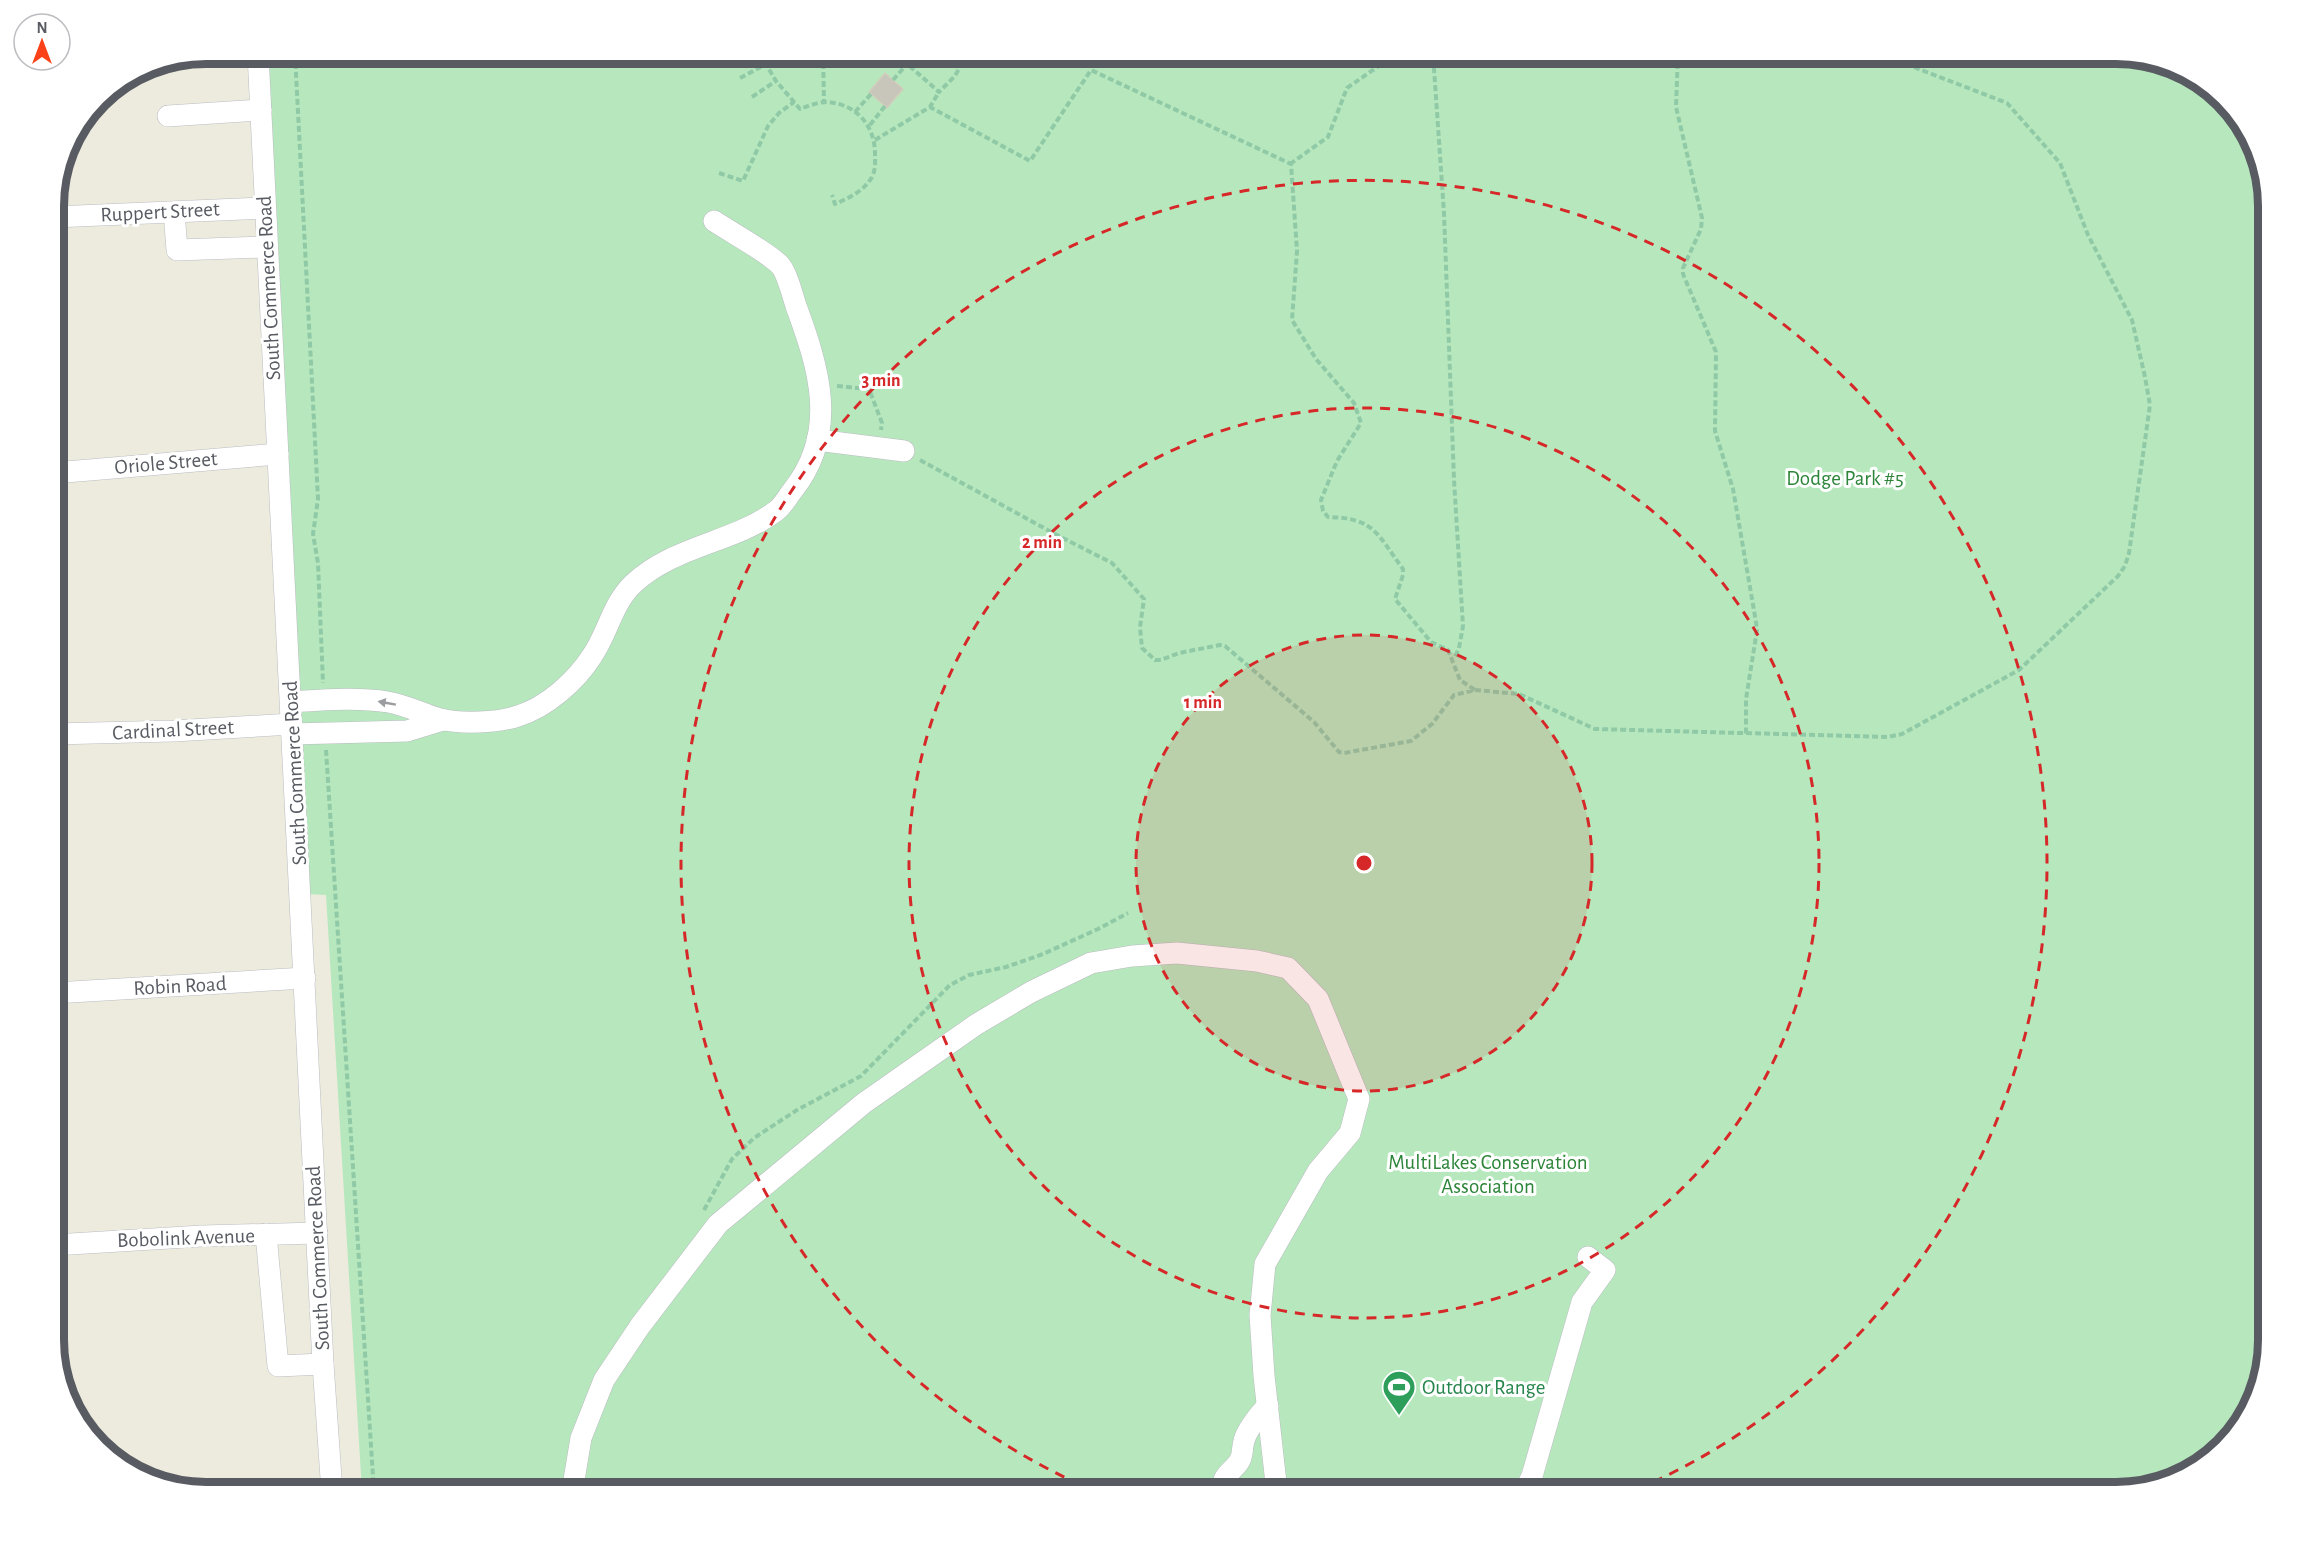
<svg xmlns="http://www.w3.org/2000/svg" width="2322" height="1546" viewBox="0 0 2322 1546" font-family="'Alegreya Sans',sans-serif">
<rect width="100%" height="100%" fill="#edebde"/>
<polygon fill="#b7e8bd" points="266,54 2116,54 2201,80 2252,139 2268,206 2268,1340 2242,1425 2192,1472 2116,1492 362,1492 326,895 304,894"/>
<polygon fill="#c8c5bb" stroke="#d2cebc" stroke-width="1.5" points="885,73 903,89 887,108 869,92"/>
<g fill="none" stroke-linecap="round" stroke-linejoin="round">
<defs>
<g id="minor">
<polyline points="258,54 323,1364 332,1492"/>
<polyline points="168,116 261,110"/>
<polyline points="174,212 177,250 267,247"/>
<polyline points="54,217 265,208"/>
<polyline points="817,440 904,451"/>
<polyline points="54,473 278,454"/>
<path d="M 291,702 C 323,700 356,697 388,702 C 406,705 423,714 440,719 C 461,724 498,723 518,716 C 547,707 576,681 592,656 C 608,633 612,604 633,584 C 675,545 733,543 776,511 C 783,506 788,496 793,490 C 839,432 819,368 796,306 C 793,296 786,270 779,264 C 764,250 732,233 714,221"/>
<polyline points="54,734 174,731 292,724"/>
<polyline points="292,734 407,731 443,720"/>
<polyline points="54,993 305,978"/>
<polyline points="266,1234 278,1366 323,1364"/>
<polyline points="54,1245 202,1236 317,1233"/>
<polyline points="293,1492 332,1489"/>
<polyline points="572,1492 581,1438 604,1380 640,1326 718,1224 864,1103 977,1024 1031,992 1091,963 1132,956 1177,953 1257,961 1288,968 1318,999 1359,1099 1350,1133 1318,1171 1265,1264 1260,1315 1264,1376 1277,1492"/>
<path d="M 1226,1492 C 1217,1476 1234,1472 1240,1460 C 1243,1455 1242,1447 1244,1441 C 1246,1431 1260,1413 1268,1406"/>
<polyline points="1524,1492 1532,1476 1582,1302 1605,1270 1588,1257"/>
</g>
</defs>
<use href="#minor" stroke="#babcc2" stroke-width="22"/>
<g stroke="#90c9a6" stroke-width="4" stroke-dasharray="6 3" stroke-linecap="butt">
<polyline points="295,54 318,499 313,534 318,563 323,683"/>
<path d="M 760,54 L 776,81 L 800,109 C 808,106 818,102 827,102 C 856,104 875,125 875,154 C 875,161 876,169 872,177 C 864,191 849,198 835,204 L 832,195"/>
<polyline points="823,54 824,102"/>
<polyline points="896,54 939,92 955,76 967,54"/>
<polyline points="982,54 989,57"/>
<polyline points="1678,54 1676,107 1702,218 1701,229 1683,268 1683,274 1716,352 1715,431 1733,489 1756,622 1757,630 1746,699 1746,734"/>
<polyline points="740,78 766,64"/>
<polyline points="893,80 907,64"/>
<polyline points="752,97 776,81"/>
<polyline points="855,112 871,94"/>
<polyline points="870,125 885,106"/>
<polyline points="875,140 930,107 939,92"/>
<polyline points="1290,164 1328,137 1347,88 1383,63 1433,54 1444,213 1454,480 1463,626 1459,648 1454,659"/>
<polyline points="719,173 743,181 768,126 779,113 794,102"/>
<polyline points="837,386 869,389 882,423 881,430"/>
<path d="M 920,460 L 1053,533 L 1112,563 L 1144,599 L 1140,627 L 1142,648 L 1155,660 L 1161,660 L 1179,653 L 1220,645 L 1225,646 L 1314,722 L 1339,752 L 1344,753 L 1411,741 L 1432,724 L 1454,695 L 1475,690 L 1460,680 L 1448,650 L 1431,642 L 1395,599 L 1403,575 L 1403,569 C 1377,534 1375,518 1328,517 L 1323,511 L 1321,500 L 1337,461 L 1361,423 L 1354,403 L 1316,359 L 1292,320 L 1297,251 L 1291,164 L 1091,70 L 1030,161 L 930,107"/>
<polyline points="1475,690 1519,694 1595,729 1888,737 1902,734 2019,670 2118,576 2125,566 2129,553 2150,405 2145,377 2132,320 2088,235 2060,163 2007,103 1880,54"/>
<polyline points="326,750 374,1492"/>
<polyline points="704,1210 732,1159 754,1138 797,1110 861,1076 950,985 969,975 1006,967 1043,954 1098,929 1128,913"/>
</g>
<use href="#minor" stroke="#fff" stroke-width="21"/>
</g>
<defs><path id="oneway-solid" d="M-6-.8H1V-3.2L6.5 0L1 3.2V.8H-6Z" transform="scale(1.5)"/></defs>
<use fill="#9b9da1" href="#oneway-solid" transform="translate(387 703) rotate(-170)"/>
<circle cx="1364" cy="863" r="228" fill="#d62828" fill-opacity=".12"/>
<g fill="none" stroke="#d62828" stroke-width="3" stroke-dasharray="10 8">
<circle cx="1364" cy="863" r="228"/>
<circle cx="1364" cy="863" r="455"/>
<path d="M1097 1492A683 683 0 1 1 1631 1492"/>
</g>
<defs>
<symbol id="stadium-pin" viewBox="-11 -11 22 30"><path d="M0 17L-7.5 6A9.5 9.5 0 1 1 7.5 6Z" fill="#2e9e5b" stroke="#fff"/><path d="M0-5a6.5 5 0 1 0 0 10a6.5 5 0 1 0 0-10ZM-3.5-1.8h7v3.6h-7Z" fill="#fff"/></symbol>
</defs>
<g fill-rule="evenodd">
<use href="#stadium-pin" x="1380" y="1368" width="38" height="52"/>
</g>
<g text-anchor="middle" dominant-baseline="central" stroke-width="6" stroke-linejoin="round" paint-order="stroke">
<g font-size="21" fill="#585b62" stroke="#fff">
<text transform="translate(160 212) rotate(-3)">Ruppert Street</text>
<text transform="translate(269 288) rotate(-93)">South Commerce Road</text>
<text transform="translate(166 463) rotate(-5)">Oriole Street</text>
<text transform="translate(173 730) rotate(-3)">Cardinal Street</text>
<text transform="translate(295 773) rotate(-93)">South Commerce Road</text>
<text transform="translate(180 986) rotate(-3)">Robin Road</text>
<text transform="translate(186 1238) rotate(-2)">Bobolink Avenue</text>
<text transform="translate(318 1258) rotate(-93)">South Commerce Road</text>
</g>
<g font-size="21" fill="#2c8539" stroke="#fff">
<text x="1845" y="478">Dodge Park #5</text>
<text x="1488" y="1162">MultiLakes Conservation<tspan x="1488" dy="24">Association</tspan></text>
</g>
<g font-size="21" fill="#27864d" stroke="#fff" text-anchor="start">
<text x="1422" y="1387">Outdoor Range</text>
</g>
</g>
<path d="M0 0H2322V1546H0ZM206 64H2116A142 142 0 0 1 2258 206V1340A142 142 0 0 1 2116 1482H206A142 142 0 0 1 64 1340V206A142 142 0 0 1 206 64Z" fill="#fff" fill-rule="evenodd"/>
<path fill="none" stroke="#585b62" stroke-width="8" d="M206 64H2116A142 142 0 0 1 2258 206V1340A142 142 0 0 1 2116 1482H206A142 142 0 0 1 64 1340V206A142 142 0 0 1 206 64Z"/>
<circle cx="1364" cy="863" r="9" fill="#d62828" stroke="#fff" stroke-width="3"/>
<g font-size="18" text-anchor="middle" font-weight="bold" fill="#d62828" stroke="#fff" stroke-width="6" stroke-linejoin="round" paint-order="stroke">
<text x="881" y="386">3 min</text>
<text x="1042" y="548">2 min</text>
<text x="1203" y="708">1 min</text>
</g>
<g transform="translate(42 42)"><circle r="28" fill="#ffffff" stroke="#bcbdc0" stroke-width="1.5"/>
<path d="M0-4.5L10 22L0 15L-10 22Z" fill="#fa4117"/>
<text y="-9" font-size="16" font-weight="bold" text-anchor="middle" fill="#585b62">N</text>
</g>
</svg>
